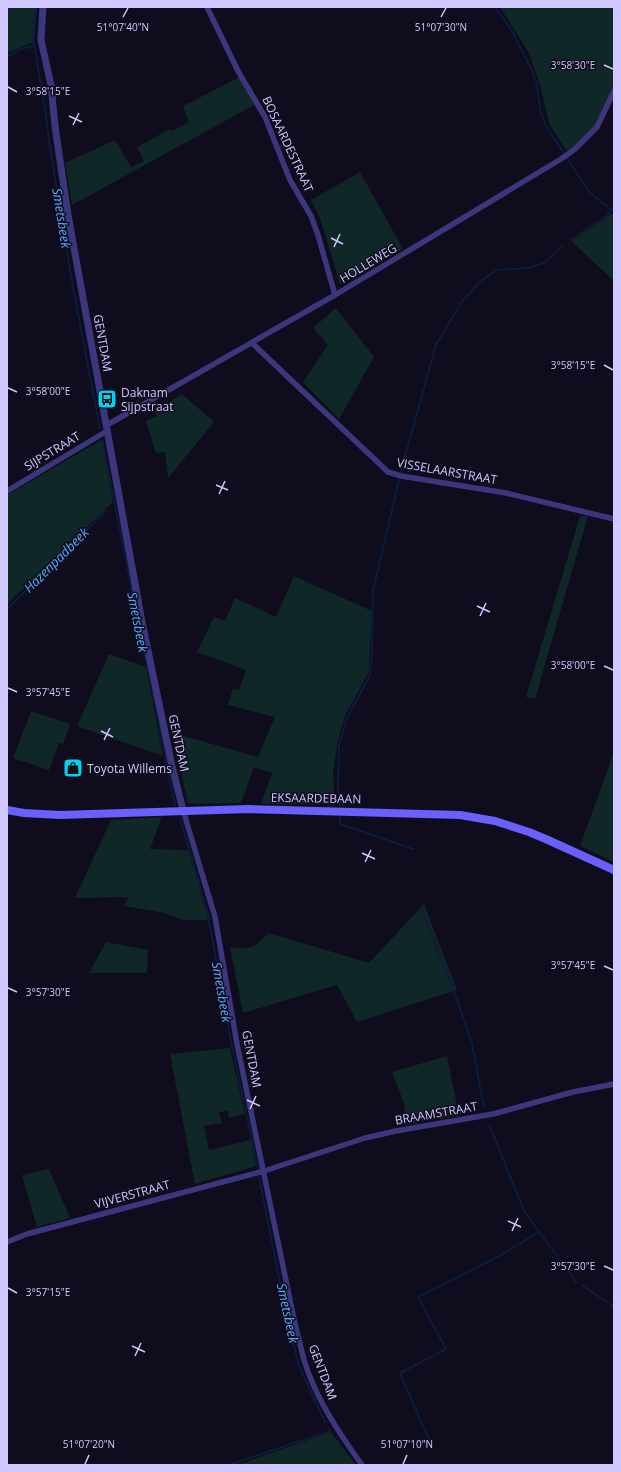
<svg xmlns="http://www.w3.org/2000/svg" width="621" height="1472" viewBox="0 0 621 1472" font-family="'Open Sans',sans-serif">
<rect width="100%" height="100%" fill="#0f0c1d"/>
<g fill="#0f2727">
<polygon points="7,7 37,7 34,42 7,53"/>
<polygon points="500,7 614,7 614,85 594,127 579,143 567,151 550,126 540,85 529,53"/>
<polygon points="240,77 256,104 72,205 65,163 115,140 131,167 144,161 137,147 170,129 172,131 189,122 183,106"/>
<polygon points="360,172 403,249 340,284 320,218 311,200"/>
<polygon points="611,213 614,215 614,281 571,241 608,217"/>
<polygon points="336,308 374,357 339,419 303,382 328,345 313,328"/>
<polygon points="182,394 214,422 168,478 165,452 156,453 146,421 157,416 155,411"/>
<polygon points="103,439 113,502 7,604 7,495"/>
<polygon points="580,516 588,516 535,699 526,697"/>
<polygon points="294,576 372,611 369,672 345,716 338,740 333,773 335,804 261,804 272,773 254,767 241,803 188,804 173,733 258,757 275,717 228,705 233,688 239,690 246,670 197,652 214,617 225,621 235,598 276,617"/>
<polygon points="109,654 146,667 163,756 77,726"/>
<polygon points="31,711 70,724 63,744 59,743 49,770 13,758"/>
<polygon points="614,752 614,862 580,846"/>
<polygon points="162,817 150,849 188,850 211,920 183,920 165,913 124,906 129,897 75,898 111,820"/>
<path d="M 424,904 L 457,990 L 357,1022 L 337,985 L 243,1013 L 230,947 C 253,950 253,948 269,933 L 369,963 Z"/>
<polygon points="106,942 148,950 147,973 89,973"/>
<polygon points="230,1048 245,1114 229,1118 228,1111 219,1112 222,1123 204,1126 209,1150 251,1140 256,1166 195,1184 170,1054"/>
<polygon points="447,1056 459,1116 406,1124 404,1103 392,1072"/>
<polygon points="49,1169 70,1218 37,1227 22,1175"/>
<polygon points="331,1432 356,1465 237,1465"/>
</g>
<g fill="none" stroke-linecap="round" stroke-linejoin="round">
<g stroke="#0b1c3d" stroke-width="2">
<polyline points="36,7 33,39 45,108 49,142 72,282 100,429"/>
<polyline points="495,7 512,31 530,66 536,82 541,113 546,126 590,193 614,212"/>
<polyline points="7,56 21,49 34,46"/>
<polyline points="570,240 607,216 611,209"/>
<polyline points="102,440 175,805"/>
<polyline points="400,474 436,345 463,300 481,281 497,270 528,268 544,263 562,246"/>
<polyline points="7,609 106,511"/>
<polyline points="340,806 338,786 339,746 346,720 370,675 372,656 373,591 399,480"/>
<polyline points="340,817 340,824 413,849"/>
<polyline points="180,818 199,882 211,931 229,1032 258,1168"/>
<polyline points="422,910 452,986 472,1043 484,1108"/>
<polyline points="489,1124 524,1211 576,1282"/>
<polyline points="259,1177 288,1323 299,1366 325,1422"/>
<polyline points="582,1285 614,1307"/>
<polyline points="430,1442 400,1373 446,1349 418,1297 501,1255 539,1232"/>
<polyline points="229,1465 330,1431 329,1428"/>
</g>
<g stroke="#3c377c" stroke-width="5.5">
<polyline points="207,7 238,71 265,117 290,180 311,216 318,235 335,295"/>
<polyline points="252,343 388,472 401,476 506,493 614,519"/>
<polyline points="107,425 335,295 561,159 575,149 597,127 614,91"/>
<polyline points="7,491 107,431"/>
<path d="M 183,810 L 215,917 L 237,1044 L 295,1324 C 298,1336 301,1348 304,1360 C 316,1399 339,1433 362,1465"/>
<polyline points="7,1242 27,1234 264,1171 365,1138 396,1131 493,1114 573,1092 614,1084"/>
</g>
<polyline stroke="#3c377c" stroke-width="7" points="43,7 41,40 51,85 55,126 68,215 142,622 172,766 183,810"/>
<polyline stroke="#6960fd" stroke-width="8" points="7,810 24,813 60,815 249,809 460,815 495,821 529,832 548,840 614,870"/>
</g>
<path fill="none" stroke="#d0c8fe" stroke-width="1.5" d="M 123,17 L 128,8M 441,17 L 446,8M 604,65 L 613,69M 8,87 L 17,92M 69,116 L 82,122M 73,125 L 79,113M 331,238 L 343,244M 334,247 L 340,234M 604,365 L 613,370M 8,388 L 17,392M 216,485 L 228,490M 219,494 L 225,481M 477,606 L 490,612M 480,616 L 486,603M 604,666 L 613,670M 8,688 L 17,692M 101,731 L 113,737M 104,740 L 110,728M 362,853 L 375,859M 365,862 L 371,850M 604,966 L 613,970M 8,988 L 17,992M 247,1100 L 260,1106M 250,1109 L 256,1096M 508,1221 L 521,1227M 512,1231 L 518,1218M 604,1266 L 613,1270M 8,1288 L 17,1293M 132,1346 L 145,1352M 135,1356 L 141,1343M 85,1464 L 89,1455M 403,1464 L 407,1455"/>
<defs>
<symbol id="bus-square" viewBox="-11 -11 22 22"><rect x="-9" y="-9" width="18" height="18" rx="4" fill="#02d1f0" stroke="#0f0c1d"/><path d="M-5-6H5V4H4V6H2V4H-2V6H-4V4H-5ZM-3.5-4V0h7V-4ZM-3.5 1.2v1.5H-2V1.2ZM2 1.2v1.5H3.5V1.2Z" fill="#111"/></symbol>
<symbol id="shop-square" viewBox="-11 -11 22 22"><rect x="-9" y="-9" width="18" height="18" rx="4" fill="#02d1f0" stroke="#0f0c1d"/><path d="M-5-2.5h2.3a2.7 3.5 0 0 1 5.4 0H5L5.5 6h-11ZM-1.5-2.5h3a1.5 2.3 0 0 0-3 0Z" fill="#111"/></symbol>
</defs>
<g fill-rule="evenodd">
<use href="#bus-square" x="96" y="388" width="22" height="22"/>
<use href="#shop-square" x="62" y="757" width="22" height="22"/>
</g>
<g text-anchor="middle" dominant-baseline="central" stroke-width="3" stroke-linejoin="round" paint-order="stroke">
<g font-size="12" fill="#d0c8fe" stroke="#0f0c1d">
<text transform="translate(288 144) rotate(65)">BOSAARDESTRAAT</text>
<text transform="translate(368 263) rotate(-31)">HOLLEWEG</text>
<text transform="translate(103 343) rotate(80)">GENTDAM</text>
<text transform="translate(52 451) rotate(-31)">SIJPSTRAAT</text>
<text transform="translate(447 471) rotate(10)">VISSELAARSTRAAT</text>
<text transform="translate(179 743) rotate(78)">GENTDAM</text>
<text transform="translate(316 798) rotate(1)">EKSAARDEBAAN</text>
<text transform="translate(252 1059) rotate(79)">GENTDAM</text>
<text transform="translate(436 1113) rotate(-10)">BRAAMSTRAAT</text>
<text transform="translate(132 1194) rotate(-15)">VIJVERSTRAAT</text>
<text transform="translate(323 1372) rotate(69)">GENTDAM</text>
</g>
<g font-size="12" fill="#d0c8fe" stroke="#0f0c1d" text-anchor="start">
<text x="121" y="392">Daknam<tspan x="121" dy="14">Sijpstraat</tspan></text>
<text x="87" y="768">Toyota Willems</text>
</g>
<g font-size="13" font-style="italic" fill="#57abfd" stroke="#0f0c1d">
<text transform="translate(62 218) rotate(81)">Smetsbeek</text>
<text transform="translate(56 560) rotate(-45)">Hazenpadbeek</text>
<text transform="translate(138 622) rotate(79)">Smetsbeek</text>
<text transform="translate(222 992) rotate(80)">Smetsbeek</text>
<text transform="translate(288 1313) rotate(78)">Smetsbeek</text>
</g>
</g>
<g font-size="10" text-anchor="middle" fill="#d0c8fe" stroke="#0f0c1d" stroke-width="3" stroke-linejoin="round" paint-order="stroke">
<text x="123" y="31">51°07'40"N</text>
<text x="441" y="31">51°07'30"N</text>
<text x="573" y="69">3°58'30"E</text>
<text x="48" y="95">3°58'15"E</text>
<text x="573" y="369">3°58'15"E</text>
<text x="48" y="395">3°58'00"E</text>
<text x="573" y="669">3°58'00"E</text>
<text x="48" y="696">3°57'45"E</text>
<text x="573" y="969">3°57'45"E</text>
<text x="48" y="996">3°57'30"E</text>
<text x="573" y="1270">3°57'30"E</text>
<text x="48" y="1296">3°57'15"E</text>
<text x="89" y="1448">51°07'20"N</text>
<text x="407" y="1448">51°07'10"N</text>
</g>
<rect width="621" height="1472" fill="none" stroke="#d0c8fe" stroke-width="16"/>
</svg>
